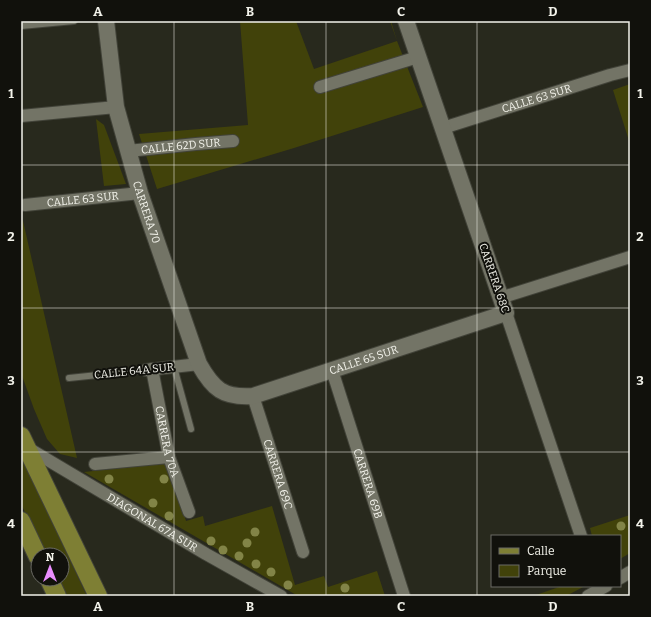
<svg xmlns="http://www.w3.org/2000/svg" width="651" height="617" viewBox="0 0 651 617" font-family="Bitter,serif">
<rect width="100%" height="100%" fill="#28291d"/>
<g fill="#41420a">
<polygon points="240,21 296,21 314,69 397,41 390,21 391,21 397,41 423,107 294,148 157,189 139,134 248,125"/>
<polygon points="630,84 630,144 613,90"/>
<polygon points="96,119 104,125 126,184 104,186"/>
<polygon points="21,218 23,221 77,458 60,454 47,439 34,409 21,373"/>
<polygon points="21,457 87,596 66,596 58,579 62,579 62,555 46,555 21,504"/>
<polygon points="169,463 186,521 203,516 205,526 272,506 295,585 324,576 328,587 377,571 385,596 298,596 84,472"/>
<polygon points="630,515 630,553 620,559 620,536 592,536 590,528"/>
<polygon points="562,586 585,586 566,596 533,596"/>
</g>
<g fill="none" stroke-linecap="round" stroke-linejoin="round">
<defs>
<g id="lane">
<polyline points="21,26 74,21"/>
<polyline points="174,367 191,429"/>
<polyline points="69,378 146,370"/>
</g>
<g id="street">
<polyline points="320,87 418,57"/>
<polyline points="21,116 116,107"/>
<path id="s1" d="M 443,128 L 610,75 L 630,70"/>
<path id="s2" d="M 128,151 L 196,144 L 233,141"/>
<path id="s3" d="M 25,205 L 140,193"/>
<polyline points="500,298 630,257"/>
<polyline points="506,313 581,536"/>
<path id="s4" d="M 152,369 L 169,457 L 189,512"/>
<polyline points="146,370 199,364"/>
<path id="s5" d="M 332,370 L 404,596"/>
<path id="s6" d="M 253,396 L 303,552"/>
<path id="s7" d="M 26,447 L 206,554 L 281,596"/>
<polyline points="95,464 169,457"/>
<polyline points="620,578 630,572"/>
<polyline points="588,596 606,586"/>
</g>
<g id="secondary">
<path id="s8" d="M 106,21 L 116,107 L 140,193 L 199,364 C 213,389 223,398 253,396 L 506,313 L 406,21"/>
</g>
<g id="primary">
<polyline points="21,436 98,596"/>
<polyline points="21,521 38,557"/>
<polyline points="49,579 57,596"/>
</g>
</defs>
<use href="#lane" stroke="#424339" stroke-width="8"/>
<use href="#street" stroke="#424339" stroke-width="14"/>
<use href="#secondary" stroke="#424339" stroke-width="18"/>
<use href="#primary" stroke="#424339" stroke-width="20"/>
<use href="#lane" stroke="#737466" stroke-width="6"/>
<use href="#street" stroke="#737466" stroke-width="12"/>
<use href="#secondary" stroke="#737466" stroke-width="16"/>
<use href="#primary" stroke="#7e7f34" stroke-width="18"/>
</g>
<g fill="#828447">
<circle cx="109" cy="479" r="4.5"/>
<circle cx="164" cy="479" r="4.5"/>
<circle cx="153" cy="503" r="4.5"/>
<circle cx="169" cy="516" r="4.5"/>
<circle cx="621" cy="526" r="4.5"/>
<circle cx="255" cy="532" r="4.5"/>
<circle cx="211" cy="541" r="4.5"/>
<circle cx="247" cy="543" r="4.5"/>
<circle cx="223" cy="550" r="4.5"/>
<circle cx="239" cy="556" r="4.5"/>
<circle cx="256" cy="564" r="4.5"/>
<circle cx="271" cy="572" r="4.5"/>
<circle cx="288" cy="585" r="4.5"/>
<circle cx="345" cy="588" r="4.5"/>
</g>
<path fill="none" stroke="#f2f2ea" stroke-width="1" stroke-opacity="0.55" d="M 174,21 L 174,596M 326,21 L 326,596M 477,21 L 477,596M 21,165 L 630,165M 21,308 L 630,308M 21,452 L 630,452"/>
<g text-anchor="middle" dominant-baseline="central" stroke-width="4" stroke-linejoin="round" paint-order="stroke">
<g font-size="11" fill="#f2f2ea" stroke="#11110c">
<text stroke="none"><textPath href="#s1" startOffset="98">CALLE 63 SUR</textPath></text>
<text stroke="none"><textPath href="#s2" startOffset="53">CALLE 62D SUR</textPath></text>
<text stroke="none"><textPath href="#s3" startOffset="58">CALLE 63 SUR</textPath></text>
<text stroke="none"><textPath href="#s8" startOffset="196">CARRERA 70</textPath></text>
<text transform="translate(494 278) rotate(71)">CARRERA 68C</text>
<text stroke="none"><textPath href="#s8" startOffset="541">CALLE 65 SUR</textPath></text>
<text transform="translate(134 371) rotate(-6)">CALLE 64A SUR</text>
<text stroke="none"><textPath href="#s4" startOffset="74">CARRERA 70A</textPath></text>
<text stroke="none"><textPath href="#s6" startOffset="82">CARRERA 69C</textPath></text>
<text stroke="none"><textPath href="#s5" startOffset="119">CARRERA 69B</textPath></text>
<text stroke="none"><textPath href="#s7" startOffset="147">DIAGONAL 67A SUR</textPath></text>
</g>
</g>
<rect width="651" height="617" fill="none" stroke="#11110c" stroke-width="44"/>
<rect x="491" y="535" width="130" height="52" fill="#11110c" stroke="#6b6b65"/>
<rect x="499" y="548" width="20" height="6" fill="#7e7f34" stroke="#6b6b65"/>
<text x="527" y="555" font-size="12" fill="#f2f2ea">Calle</text>
<rect x="499" y="565" width="20" height="12" fill="#41420a" stroke="#6b6b65"/>
<text x="527" y="575" font-size="12" fill="#f2f2ea">Parque</text>
<g transform="translate(50 567)"><circle r="19" fill="#11110c" stroke="#6b6b65"/>
<path d="M0-3L7 15L0 10L-7 15Z" fill="#e98dfe"/>
<text y="-6" font-size="11" font-weight="bold" text-anchor="middle" fill="#f2f2ea">N</text>
</g>
<rect x="22" y="22" width="607" height="573" fill="none" stroke="#f2f2ea" stroke-width="1.5"/>
<g font-size="13" text-anchor="middle" font-weight="bold" fill="#f2f2ea">
<text x="98" y="16">A</text>
<text x="250" y="16">B</text>
<text x="401" y="16">C</text>
<text x="553" y="16">D</text>
<text x="11" y="98">1</text>
<text x="640" y="98">1</text>
<text x="11" y="241">2</text>
<text x="640" y="241">2</text>
<text x="11" y="385">3</text>
<text x="640" y="385">3</text>
<text x="11" y="528">4</text>
<text x="640" y="528">4</text>
<text x="98" y="611">A</text>
<text x="250" y="611">B</text>
<text x="401" y="611">C</text>
<text x="553" y="611">D</text>
</g>
</svg>
